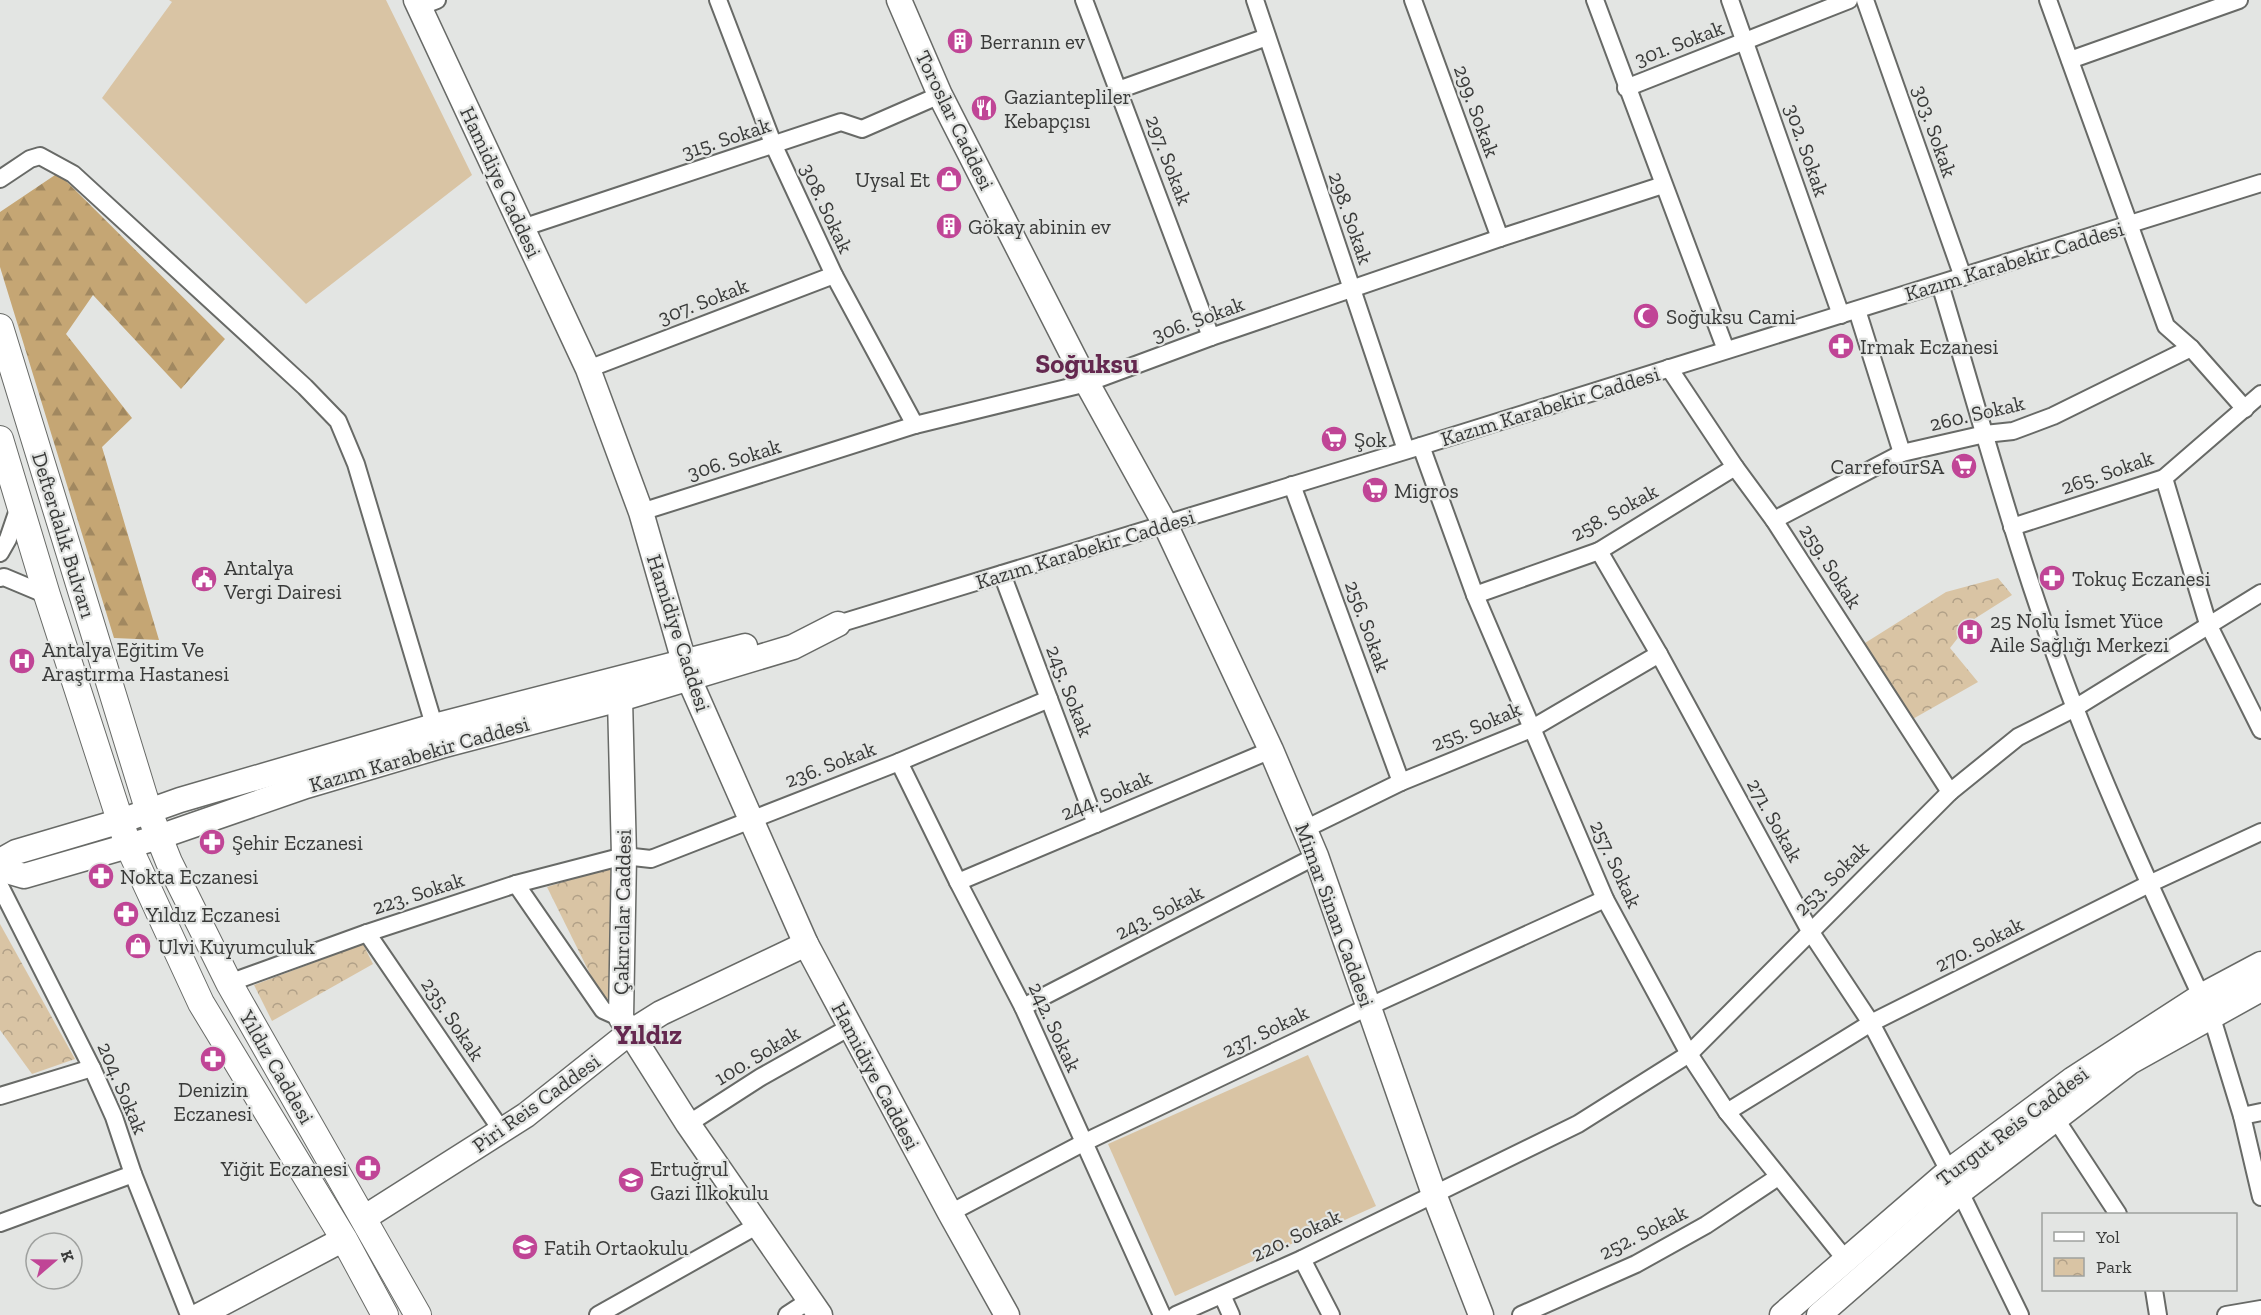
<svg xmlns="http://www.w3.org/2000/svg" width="2261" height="1315" viewBox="0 0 2261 1315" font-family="'Zilla Slab',serif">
<defs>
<pattern id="forest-firs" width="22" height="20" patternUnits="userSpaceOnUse" patternTransform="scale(1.5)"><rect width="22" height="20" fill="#c5a674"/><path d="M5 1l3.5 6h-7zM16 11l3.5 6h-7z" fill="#a18860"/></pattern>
<pattern id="park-crowns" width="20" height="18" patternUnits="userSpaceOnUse" patternTransform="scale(1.5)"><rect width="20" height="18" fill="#d9c4a4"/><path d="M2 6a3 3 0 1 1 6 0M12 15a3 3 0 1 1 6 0" fill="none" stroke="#b1a087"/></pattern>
</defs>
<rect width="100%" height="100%" fill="#e3e5e3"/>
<g fill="#d9c4a4">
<polygon points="169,0 386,0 472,175 306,304 102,98 172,2"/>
<polygon points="1308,1055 1376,1206 1175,1296 1108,1144"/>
</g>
<polygon fill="url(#forest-firs)" points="58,173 225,339 181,389 93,295 66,334 132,418 102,447 159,640 114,638 0,267 0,212"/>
<g fill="url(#park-crowns)">
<polygon points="1998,578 2012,595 1971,621 1950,648 1978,682 1911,720 1865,643 1946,592"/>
<polygon points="611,867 612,999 602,998 547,887"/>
<polygon points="0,924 75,1059 32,1074 0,1030"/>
<polygon points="363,944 373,964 272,1021 254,985"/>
</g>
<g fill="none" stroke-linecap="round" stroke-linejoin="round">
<defs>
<g id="street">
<polyline points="718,0 774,146 834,275 915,425"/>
<polyline points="1084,0 1211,337"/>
<polyline points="1255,0 1406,450"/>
<polyline points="1413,0 1500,238"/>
<polyline points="1595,0 1726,350"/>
<polyline points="1730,0 1841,315"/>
<polyline points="1865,0 1963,277"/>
<polyline points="2048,0 2166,326 2191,348 2245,409"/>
<polyline points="419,7 437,0"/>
<polyline points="2070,60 2239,0"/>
<polyline points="1626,88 1849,0"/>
<polyline points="1118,90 1267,37"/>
<polyline points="0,179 30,159 40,156 73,174 305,387 338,421 356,464 437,735"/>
<polyline points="522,228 841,122 862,129 940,95"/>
<path d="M 1940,284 C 1983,426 2021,570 2075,708 C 2113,806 2157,901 2201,996"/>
<polyline points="1857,310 1902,453"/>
<polyline points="1669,368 1735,467 1774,520 1950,792"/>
<polyline points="588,369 834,275"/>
<polyline points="1421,446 1475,595 1605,899 1689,1054 1727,1112 1846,1260"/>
<polyline points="2164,478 2208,624 2261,730"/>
<polyline points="1292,485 1401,782"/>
<polyline points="641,512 915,425 1087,383 1211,337 1500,238 1663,185"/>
<polyline points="1774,520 1902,453 1985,434 2013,431 2053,416 2191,348"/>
<polyline points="2012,527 2164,478 2261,394"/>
<polyline points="1599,551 1659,654 1810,931 1871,1023 1949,1171"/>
<polyline points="0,553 8,539 20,504"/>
<polyline points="1002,574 1096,824"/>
<polyline points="0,578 4,577 47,595"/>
<polyline points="1475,595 1599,551 1735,467"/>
<polyline points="838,624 1421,446 2261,183"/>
<polyline points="899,762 958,882 1023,1007 1162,1315"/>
<polyline points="1305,829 1401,782 1531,729 1659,654"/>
<polyline points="958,882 1271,750"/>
<polyline points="516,884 603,1010 621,1018"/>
<polyline points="0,886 92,1068 114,1117 133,1174 189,1315"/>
<polyline points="367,933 502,1131"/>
<polyline points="229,983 367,933 516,884 624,856 651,859 899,762 1049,699"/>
<polyline points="1023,1007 1316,856"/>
<polyline points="2212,1018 2242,1116 2261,1197"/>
<polyline points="0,1096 92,1068"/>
<polyline points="1727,1112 1871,1023 2149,884 2261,832"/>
<polyline points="2242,1116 2261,1112"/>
<polyline points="2055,1118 2118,1214"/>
<polyline points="688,1124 761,1077 850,1027"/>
<polyline points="1960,1192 2020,1315"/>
<polyline points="950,1213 1083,1143 1370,1006 1605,899"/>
<polyline points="0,1223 133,1174"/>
<polyline points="1302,1259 1331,1315"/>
<polyline points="2154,1290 2158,1315"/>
<polyline points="1222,1295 1231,1315"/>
<polyline points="598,1315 758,1225"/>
<polyline points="787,1315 810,1300"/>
<polyline points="1176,1315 1302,1259 1578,1124 1689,1054 1950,792 2018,737 2075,708 2261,593"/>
<polyline points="1521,1315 1636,1264 1706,1225 1778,1177"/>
<polyline points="2226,1315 2261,1309"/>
</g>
<g id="secondary">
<polyline points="416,0 588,369 641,512 689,679 806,944 950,1213 1007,1315"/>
<polyline points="899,0 940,95 1087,383 1165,524 1271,750 1316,856 1434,1194 1481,1315"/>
<polyline points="620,699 624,856 621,1018 688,1124 820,1315"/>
<polyline points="0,861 16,852 121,821 180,800 434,726 745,646"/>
<polyline points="0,869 24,876 159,837 306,786 441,746 620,699 793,647 838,624"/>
<polyline points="364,1218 526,1115 629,1033 661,1013 806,944"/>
<polyline points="200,1315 344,1239"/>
<polyline points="1782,1315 1949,1171 2073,1079 2201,996 2261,964"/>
<polyline points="1819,1315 1960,1192 2130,1062 2261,989"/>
</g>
<g id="primary">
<polyline points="0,327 149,812 169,862 229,983 418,1315"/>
<polyline points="0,439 47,595 128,845 201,1003 344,1239 385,1315"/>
</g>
</defs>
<use href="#street" stroke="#686a67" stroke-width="20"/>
<use href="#secondary" stroke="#686a67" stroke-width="27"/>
<use href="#primary" stroke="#686a67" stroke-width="28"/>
<use href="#street" stroke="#fff" stroke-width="16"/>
<use href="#secondary" stroke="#fff" stroke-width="24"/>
<use href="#primary" stroke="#fff" stroke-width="26"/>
</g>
<defs>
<symbol id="building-disc" viewBox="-11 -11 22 22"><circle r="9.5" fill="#c04596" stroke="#e3e5e3"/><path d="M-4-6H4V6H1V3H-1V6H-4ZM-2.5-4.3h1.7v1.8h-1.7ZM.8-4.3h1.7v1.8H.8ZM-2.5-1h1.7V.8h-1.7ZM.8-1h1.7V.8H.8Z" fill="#fff"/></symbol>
<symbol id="restaurant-disc" viewBox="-11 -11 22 22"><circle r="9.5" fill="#c04596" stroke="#e3e5e3"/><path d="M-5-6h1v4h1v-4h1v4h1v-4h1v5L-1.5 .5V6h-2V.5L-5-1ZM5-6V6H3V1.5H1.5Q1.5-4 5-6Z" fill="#fff"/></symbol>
<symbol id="shop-disc" viewBox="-11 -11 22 22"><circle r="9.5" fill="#c04596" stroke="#e3e5e3"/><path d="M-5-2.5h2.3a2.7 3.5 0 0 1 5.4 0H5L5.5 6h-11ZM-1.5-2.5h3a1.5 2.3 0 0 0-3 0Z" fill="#fff"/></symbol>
<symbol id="mosque-disc" viewBox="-11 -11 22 22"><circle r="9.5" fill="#c04596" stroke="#e3e5e3"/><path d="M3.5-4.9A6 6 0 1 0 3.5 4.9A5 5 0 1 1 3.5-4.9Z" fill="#fff"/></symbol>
<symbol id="pharmacy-disc" viewBox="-11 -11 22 22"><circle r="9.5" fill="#c04596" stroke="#e3e5e3"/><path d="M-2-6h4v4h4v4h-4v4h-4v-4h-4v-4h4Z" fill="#fff"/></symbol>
<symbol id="supermarket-disc" viewBox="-11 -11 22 22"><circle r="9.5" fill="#c04596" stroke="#e3e5e3"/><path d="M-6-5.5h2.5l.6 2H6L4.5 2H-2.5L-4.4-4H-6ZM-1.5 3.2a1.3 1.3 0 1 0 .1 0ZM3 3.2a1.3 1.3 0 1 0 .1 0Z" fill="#fff"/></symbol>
<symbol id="civic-disc" viewBox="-11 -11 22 22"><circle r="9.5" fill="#c04596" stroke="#e3e5e3"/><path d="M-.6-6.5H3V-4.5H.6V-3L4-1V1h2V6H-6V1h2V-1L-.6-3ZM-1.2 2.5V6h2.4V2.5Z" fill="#fff"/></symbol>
<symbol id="hospital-disc" viewBox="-11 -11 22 22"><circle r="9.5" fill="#c04596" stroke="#e3e5e3"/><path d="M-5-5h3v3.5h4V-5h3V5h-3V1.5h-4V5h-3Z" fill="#fff"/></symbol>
<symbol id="school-disc" viewBox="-11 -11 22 22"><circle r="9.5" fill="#c04596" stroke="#e3e5e3"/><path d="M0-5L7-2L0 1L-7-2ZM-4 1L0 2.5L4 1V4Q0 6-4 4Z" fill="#fff"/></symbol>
</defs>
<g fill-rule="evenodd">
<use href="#building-disc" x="945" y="26" width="30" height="30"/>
<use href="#restaurant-disc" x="969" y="93" width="30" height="30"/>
<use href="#shop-disc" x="934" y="164" width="30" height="30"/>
<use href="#building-disc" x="934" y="211" width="30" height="30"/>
<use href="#mosque-disc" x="1631" y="301" width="30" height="30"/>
<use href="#pharmacy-disc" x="1826" y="331" width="30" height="30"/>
<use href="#supermarket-disc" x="1319" y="424" width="30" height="30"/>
<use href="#supermarket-disc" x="1949" y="451" width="30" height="30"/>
<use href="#supermarket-disc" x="1360" y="475" width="30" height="30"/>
<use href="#pharmacy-disc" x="2037" y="563" width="30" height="30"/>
<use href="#civic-disc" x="189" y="564" width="30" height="30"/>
<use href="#hospital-disc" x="1955" y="617" width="30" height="30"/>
<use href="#hospital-disc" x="7" y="646" width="30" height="30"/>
<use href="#pharmacy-disc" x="197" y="827" width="30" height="30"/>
<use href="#pharmacy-disc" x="86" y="861" width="30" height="30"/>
<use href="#pharmacy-disc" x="111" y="899" width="30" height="30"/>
<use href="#shop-disc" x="123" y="931" width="30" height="30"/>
<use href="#pharmacy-disc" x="198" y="1044" width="30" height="30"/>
<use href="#pharmacy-disc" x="353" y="1153" width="30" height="30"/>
<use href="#school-disc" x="616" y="1165" width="30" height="30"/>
<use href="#school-disc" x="510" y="1232" width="30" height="30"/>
</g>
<g text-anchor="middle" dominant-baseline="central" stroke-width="4.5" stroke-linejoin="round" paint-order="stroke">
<g font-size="21" fill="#393a39" stroke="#e3e5e3" text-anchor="start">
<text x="980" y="41">Berranın ev</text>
<text x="1004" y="96">Gaziantepliler<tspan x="1004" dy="24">Kebapçısı</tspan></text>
<text x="930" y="179" text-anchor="end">Uysal Et</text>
<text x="968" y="226">Gökay abinin ev</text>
<text x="1666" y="316">Soğuksu Cami</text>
<text x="1860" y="346">Irmak Eczanesi</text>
<text x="1354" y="439">Şok</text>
<text x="1944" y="466" text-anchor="end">CarrefourSA</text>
<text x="1394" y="490">Migros</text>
<text x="224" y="567">Antalya<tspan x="224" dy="24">Vergi Dairesi</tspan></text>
<text x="2072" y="578">Tokuç Eczanesi</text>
<text x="1990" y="620">25 Nolu İsmet Yüce<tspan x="1990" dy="24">Aile Sağlığı Merkezi</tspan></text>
<text x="42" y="649">Antalya Eğitim Ve<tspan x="42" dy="24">Araştırma Hastanesi</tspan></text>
<text x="232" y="842">Şehir Eczanesi</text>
<text x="120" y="876">Nokta Eczanesi</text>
<text x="146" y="914">Yıldız Eczanesi</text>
<text x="158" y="946">Ulvi Kuyumculuk</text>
<text x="213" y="1089" text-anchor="middle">Denizin<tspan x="213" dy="24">Eczanesi</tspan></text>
<text x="348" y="1168" text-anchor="end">Yiğit Eczanesi</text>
<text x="650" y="1168">Ertuğrul<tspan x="650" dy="24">Gazi İlkokulu</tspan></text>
<text x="544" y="1247">Fatih Ortaokulu</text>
</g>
<g font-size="21" fill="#393a39" stroke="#e3e5e3">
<text transform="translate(1679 43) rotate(-21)">301. Sokak</text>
<text transform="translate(1477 111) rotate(70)">299. Sokak</text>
<text transform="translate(955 120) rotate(64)">Toroslar Caddesi</text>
<text transform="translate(1935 131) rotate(71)">303. Sokak</text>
<text transform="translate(726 138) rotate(-18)">315. Sokak</text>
<text transform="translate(1807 150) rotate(71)">302. Sokak</text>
<text transform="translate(1169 160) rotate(69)">297. Sokak</text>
<text transform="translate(501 182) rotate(65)">Hamidiye Caddesi</text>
<text transform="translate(827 208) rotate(65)">308. Sokak</text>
<text transform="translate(1351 218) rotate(71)">298. Sokak</text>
<text transform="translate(2014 261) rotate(-17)">Kazım Karabekir Caddesi</text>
<text transform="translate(703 301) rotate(-21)">307. Sokak</text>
<text transform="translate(1198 319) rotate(-20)">306. Sokak</text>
<text transform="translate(1550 406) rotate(-17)">Kazım Karabekir Caddesi</text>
<text transform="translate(1977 413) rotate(-13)">260. Sokak</text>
<text transform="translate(734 459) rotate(-17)">306. Sokak</text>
<text transform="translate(2107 472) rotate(-19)">265. Sokak</text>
<text transform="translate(1614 512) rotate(-29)">258. Sokak</text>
<text transform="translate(64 535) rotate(73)">Defterdalık Bulvarı</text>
<text transform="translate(1085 549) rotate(-17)">Kazım Karabekir Caddesi</text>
<text transform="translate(1831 566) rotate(57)">259. Sokak</text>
<text transform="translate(1368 626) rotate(70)">256. Sokak</text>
<text transform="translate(679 633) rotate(72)">Hamidiye Caddesi</text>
<text transform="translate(1070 691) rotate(69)">245. Sokak</text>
<text transform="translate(1476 726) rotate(-23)">255. Sokak</text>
<text transform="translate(419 754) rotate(-16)">Kazım Karabekir Caddesi</text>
<text transform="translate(830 764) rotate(-21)">236. Sokak</text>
<text transform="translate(1106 795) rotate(-23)">244. Sokak</text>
<text transform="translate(1775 820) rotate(61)">271. Sokak</text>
<text transform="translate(1616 864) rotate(65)">257. Sokak</text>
<text transform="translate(1831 878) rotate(-45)">253. Sokak</text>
<text transform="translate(418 893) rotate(-18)">223. Sokak</text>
<text transform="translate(622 912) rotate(-89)">Çakırcılar Caddesi</text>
<text transform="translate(1159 912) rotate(-27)">243. Sokak</text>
<text transform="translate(1335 915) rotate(70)">Mimar Sinan Caddesi</text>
<text transform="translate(1979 944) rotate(-27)">270. Sokak</text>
<text transform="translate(453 1019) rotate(56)">235. Sokak</text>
<text transform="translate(1055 1027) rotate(65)">242. Sokak</text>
<text transform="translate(1265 1031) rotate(-26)">237. Sokak</text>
<text transform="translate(757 1055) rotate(-31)">100. Sokak</text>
<text transform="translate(277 1067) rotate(60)">Yıldız Caddesi</text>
<text transform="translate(876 1076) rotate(62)">Hamidiye Caddesi</text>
<text transform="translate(123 1088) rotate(67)">204. Sokak</text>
<text transform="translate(536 1103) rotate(-36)">Piri Reis Caddesi</text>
<text transform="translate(2012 1126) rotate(-37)">Turgut Reis Caddesi</text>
<text transform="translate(1643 1232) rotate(-27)">252. Sokak</text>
<text transform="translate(1296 1235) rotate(-25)">220. Sokak</text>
</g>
<g font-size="27" font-weight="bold" fill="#64284f" stroke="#e3e5e3">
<text x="1087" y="364">Soğuksu</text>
<text x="648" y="1035">Yıldız</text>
</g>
</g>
<rect x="2042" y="1213" width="195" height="78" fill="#e3e5e3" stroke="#9fa19f" stroke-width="1.5"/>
<rect x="2054" y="1232" width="30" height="9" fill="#ffffff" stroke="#9fa19f" stroke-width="1.5"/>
<text x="2096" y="1243" font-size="18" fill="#393a39">Yol</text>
<rect x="2054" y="1258" width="30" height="18" fill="url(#park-crowns)" stroke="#9fa19f" stroke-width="1.5"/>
<text x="2096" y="1273" font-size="18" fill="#393a39">Park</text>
<g transform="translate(54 1261) rotate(70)"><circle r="28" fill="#e3e5e3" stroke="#9fa19f" stroke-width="1.5"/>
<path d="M0-4.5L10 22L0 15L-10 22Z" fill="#c04596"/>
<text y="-9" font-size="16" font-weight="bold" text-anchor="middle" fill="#393a39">K</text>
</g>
</svg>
